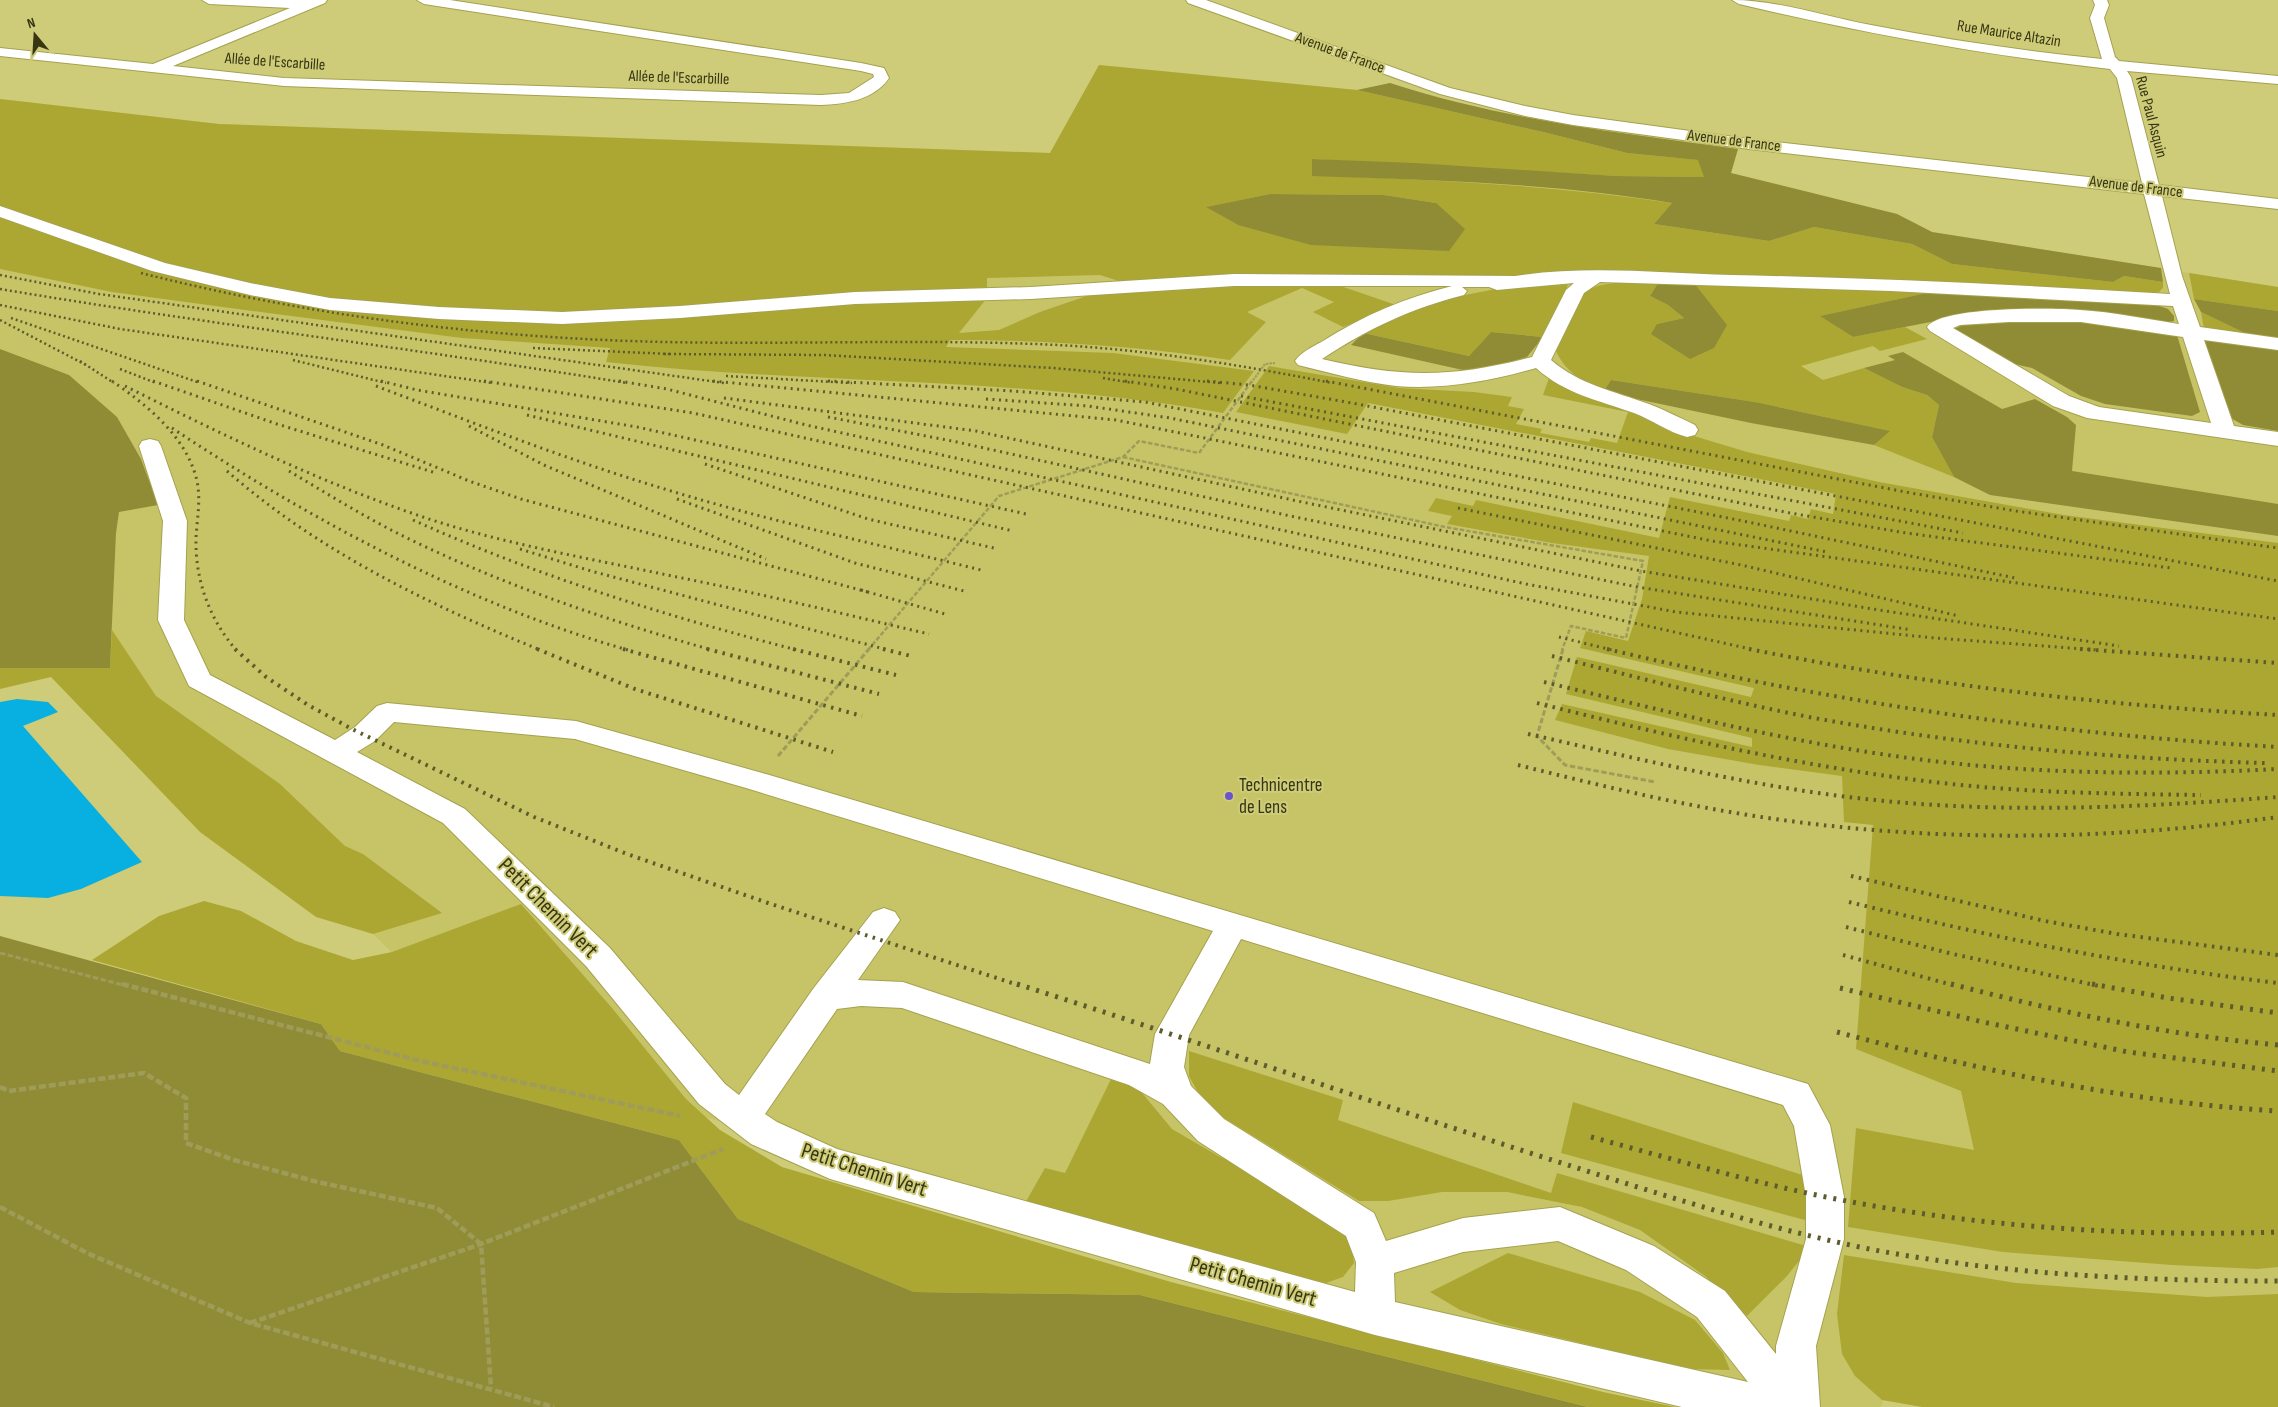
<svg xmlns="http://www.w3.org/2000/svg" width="2278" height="1407" viewBox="0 0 2278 1407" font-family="'Sofia Sans Condensed',sans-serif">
<rect width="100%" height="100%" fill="#cfcc79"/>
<polygon fill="#c7c467" points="1099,65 1357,90 1390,83 1434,98 1490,111 1571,127 1738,149 1731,173 1897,214 1932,232 2278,287 2278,1320 1907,1321 1881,1407 1768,1407 499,1061 110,668 116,532 0,479 0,99 219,124 1050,153"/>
<g fill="#aca733" fill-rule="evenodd">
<path d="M 1099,65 L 1357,90 L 1543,132 L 1627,153 L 1699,160 L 1705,177 L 1616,176 L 1312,159 L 1312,175 C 1432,180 1553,185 1672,203 L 1654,224 L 1769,241 L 1814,227 L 1912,244 L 1952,264 L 2113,282 L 2124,276 L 2163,282 L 2163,288 L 2159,292 L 2143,293 L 1750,275 L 1409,275 L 1125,283 L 1100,275 L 987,278 L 987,298 L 959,333 L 999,330 L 1040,312 L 1098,292 L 1218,286 L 1332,283 L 1396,305 L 1343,327 L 1313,312 L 1334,302 L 1302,288 L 1247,312 L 1266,322 L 1230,360 C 1137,346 1044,340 950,340 L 946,347 L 1113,353 L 1254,371 L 1223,413 C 1020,376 811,385 606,362 L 610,348 L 462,338 L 268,313 L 112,292 L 0,269 L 0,99 L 219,124 L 1050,153 ZM 1270,194 L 1384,195 L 1436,203 L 1238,225 L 1207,207 Z"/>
<polygon points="2189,273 2278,287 2278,311 2194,299"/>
<path d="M 1629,282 L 1658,283 L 1650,296 L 1668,305 L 1684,318 L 1657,324 L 1690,359 L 1694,283 L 1931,292 L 1821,316 L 1853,337 L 1905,327 L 1927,339 L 1880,351 L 1873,346 L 1801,366 L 1823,380 L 1864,368 L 1902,387 L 1927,395 L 1939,405 L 1932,437 L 1954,477 L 1874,445 L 1889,431 L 1755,402 L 1611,380 L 1603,392 C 1583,381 1566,373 1556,351 C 1564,334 1574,298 1590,289 C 1602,283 1617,283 1629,282 Z"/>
<polygon points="1568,285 1543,337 1491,332 1469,356 1363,333 1404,313 1455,297 1511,286"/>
<polygon points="2201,312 2249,335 2204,329"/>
<polygon points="1269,366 1399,388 1474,392 1512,397 1508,406 1524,409 1516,424 1542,429 1540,433 1589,442 1591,438 1617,443 1628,412 1543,395 1549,378 1577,394 1622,406 1658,422 1678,435 1694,436 1747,452 1879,482 2064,515 2278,543 2278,1267 2257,1269 2172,1265 2003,1252 1848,1227 1856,1128 1974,1150 1961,1091 1856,1049 1873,825 1844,822 1842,776 1759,765 1668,749 1555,720 1562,704 1752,747 1752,738 1566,694 1577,657 1751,697 1754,688 1580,648 1586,631 1628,641 1642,599 1649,556 1552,543 1447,524 1452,516 1428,511 1436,498 1473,506 1476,500 1659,538 1670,497 1789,521 1791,515 1808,519 1811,509 1833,514 1836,494 1368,403 1347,434 1236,412"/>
<polygon points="112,630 156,696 280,784 345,846 363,854 442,913 373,934 316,917 200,832 51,677 0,689 0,668 110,668"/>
<polygon points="204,901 241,911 296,941 353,960 392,952 521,904 612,1008 686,1099 720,1130 782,1167 1171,1282 1603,1392 1675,1407 1588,1407 1140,1295 914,1292 738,1219 679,1140 340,1051 321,1024 92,960 159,916"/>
<polygon points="1189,1051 1343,1100 1338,1120 1551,1193 1557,1173 1810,1247 1787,1276 1747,1316 1705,1276 1640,1230 1582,1207 1507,1192 1442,1192 1388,1201 1359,1201 1206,1107 1189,1076"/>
<polygon points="1112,1077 1138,1088 1172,1129 1220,1157 1261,1173 1351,1239 1354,1263 1343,1277 1326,1283 1024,1205 1045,1168 1065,1173"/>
<polygon points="1573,1102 1812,1178 1812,1222 1561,1153"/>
<polygon points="1508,1253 1640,1292 1695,1320 1723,1353 1730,1370 1690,1369 1501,1324 1460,1310 1430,1292"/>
<polygon points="1844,1255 2016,1283 2207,1297 2278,1294 2278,1407 1922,1407 1882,1400 1855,1376 1842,1354 1837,1314"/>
</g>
<g fill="#908c36">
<path d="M 1390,83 C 1504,120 1621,133 1738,149 L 1731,173 L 1897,214 L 1932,232 L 2161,268 L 2163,282 L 2124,276 L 2113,282 L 1952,264 L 1912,244 L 1814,227 L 1769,241 L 1654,224 L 1672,203 C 1553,183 1432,180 1312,176 L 1312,159 L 1415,163 L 1616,176 L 1704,177 L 1698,160 L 1627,153 L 1543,132 L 1357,90 Z"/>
<polygon points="1270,194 1384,195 1436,203 1465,229 1449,251 1311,245 1238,225 1206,207"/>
<polygon points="1658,283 1694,283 1727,325 1714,348 1690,359 1651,334 1657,324 1684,318 1668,305 1650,296"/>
<polygon points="1931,292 2148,302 2168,309 2174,316 2174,321 2165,323 1946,319 1853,337 1820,316"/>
<polygon points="2194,299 2278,311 2278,339 2249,335 2201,312"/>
<polygon points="2020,319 2087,322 2177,335 2200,412 2192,416 2105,404 2081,396 2032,368 2010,363 1951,330 1969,323"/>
<polygon points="1491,332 1543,337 1527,357 1476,373 1351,345 1363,333 1469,356"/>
<polygon points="2202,339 2278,349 2278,431 2243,425 2229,417"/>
<polygon points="0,349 69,375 117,417 141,459 158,505 119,512 116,533 110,668 0,668"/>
<polygon points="1903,352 2002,409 2035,399 2067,417 2076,425 2072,471 2278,504 2278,536 1990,495 1954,477 1932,437 1939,405 1927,395 1902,387 1864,368 1895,360 1888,356"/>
<polygon points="1611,380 1755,402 1890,431 1874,445 1751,423 1603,392"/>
<polygon points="0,936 321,1024 340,1051 679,1140 738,1219 914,1292 1140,1295 1588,1407 0,1407"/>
</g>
<polygon fill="#08b0e1" points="17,699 48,702 58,712 23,726 142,862 81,889 48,898 0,896 0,702"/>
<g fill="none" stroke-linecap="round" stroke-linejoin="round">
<defs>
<g id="minor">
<path d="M 202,0 L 327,0 L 325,3 L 173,66 L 284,78 L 821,95 L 849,93 L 874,77 L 873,74 L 861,71 L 424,4 L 417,0 L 450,0 L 861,63 L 884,68 L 889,78 C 874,100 846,104 821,105 L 284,86 L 0,56 L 0,48 L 153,64 L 290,8 L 209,4 Z"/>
<path d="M 1186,0 L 1206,0 L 1450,88 L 1525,106 L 1573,115 L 1749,139 L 2142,183 L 2117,78 L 2110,69 C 1984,55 1861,33 1739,4 L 1732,0 C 1778,0 1826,17 1871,25 C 1947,40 2025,51 2102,59 L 2090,18 L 2095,5 L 2093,0 L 2107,0 L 2109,5 L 2104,18 L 2115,57 L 2119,61 L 2278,76 L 2278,84 L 2127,71 L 2131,77 L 2159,185 L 2278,199 L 2278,209 L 2162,196 L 2182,276 L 2200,327 L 2278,338 L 2278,350 L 2204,340 L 2234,426 L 2278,432 L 2278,446 L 2087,418 L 2053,406 L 1930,331 L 1927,327 C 1942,306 2053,308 2080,310 C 2113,312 2147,319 2179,324 L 2173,306 L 1891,291 L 1600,282 L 1584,293 L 1551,360 C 1580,385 1614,391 1649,404 C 1665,410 1680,418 1695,425 L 1698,430 L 1695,435 L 1687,437 C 1668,432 1652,420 1634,413 C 1598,400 1565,394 1536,368 C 1491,381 1443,390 1396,386 C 1363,382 1330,373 1298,365 L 1295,361 C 1301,352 1314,346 1323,341 C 1364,315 1405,298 1452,286 L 1234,286 L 1031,299 L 855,304 L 680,318 L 562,324 L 439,319 L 330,310 L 250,295 L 152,271 L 0,217 L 0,206 L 165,263 L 250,283 L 330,298 L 439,307 L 562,312 L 680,306 L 855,292 L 1031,287 L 1234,274 L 1515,276 C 1586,265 1660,273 1731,275 C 1877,278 2023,285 2170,294 L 2144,194 L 1749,149 L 1573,125 L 1525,116 L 1440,94 L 1188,3 ZM 1574,283 L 1566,290 L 1532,357 C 1452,378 1402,378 1322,359 C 1367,329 1412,308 1464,295 L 1467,291 L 1462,287 L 1489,287 L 1497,290 ZM 2009,322 L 2081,322 L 2183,337 L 2211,423 L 2099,407 L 2069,396 L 1953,328 L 1960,325 Z"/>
<path d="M 150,439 L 158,441 L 161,446 L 187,521 L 184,620 L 210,675 L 335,740 L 355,727 L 377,706 L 387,703 L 576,721 L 766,774 L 1808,1084 L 1830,1125 L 1844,1197 L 1844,1239 L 1816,1346 L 1820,1407 L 1682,1407 L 1375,1335 L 830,1179 L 751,1144 L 699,1104 L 586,966 L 443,823 L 189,686 L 158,620 L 163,521 L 139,446 L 142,441 ZM 394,722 L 575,739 L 746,788 L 1213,931 L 1155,1034 L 1150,1064 L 903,982 L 858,980 L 900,920 L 895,912 L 884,908 L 873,912 L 813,989 L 739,1095 L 725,1084 L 610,948 L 465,809 L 357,752 L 375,741 ZM 1241,939 L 1783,1105 L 1794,1126 L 1806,1197 L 1806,1239 L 1776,1346 L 1776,1354 L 1725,1291 L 1654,1246 L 1560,1207 L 1463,1218 L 1386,1241 L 1374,1213 L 1224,1119 L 1191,1086 L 1184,1067 L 1189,1035 ZM 861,1006 L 902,1008 L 1129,1085 L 1163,1104 L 1198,1141 L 1346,1236 L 1356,1262 L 1355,1292 L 837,1149 L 777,1122 L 765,1114 L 837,1009 ZM 1558,1241 L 1626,1270 L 1697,1317 L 1748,1382 L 1395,1302 L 1394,1273 L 1463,1252 Z"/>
</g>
</defs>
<use href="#minor" stroke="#a5a24f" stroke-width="2"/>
<polyline stroke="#9f9c59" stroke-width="2" stroke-dasharray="2.5 1" stroke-linecap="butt" points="1251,383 1265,364 1275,363"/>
<g stroke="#9f9c59" stroke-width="2.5" stroke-dasharray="4.5 2" stroke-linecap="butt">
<polyline points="1123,457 1445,527 1643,561 1626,638 1571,626 1562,650"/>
<polyline points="868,650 999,496 1123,457 1139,441 1199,453 1252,381"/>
</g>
<g stroke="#9f9c59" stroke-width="3" stroke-dasharray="5.5 2.5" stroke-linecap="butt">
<polyline points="1563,649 1537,736 1565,765 1655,782"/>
<polyline points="778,756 869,649"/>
<polyline points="0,953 127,986"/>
</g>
<g stroke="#9f9c59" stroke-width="4.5" stroke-dasharray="7 3" stroke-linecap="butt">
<polyline points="122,984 421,1061 680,1116"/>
<polyline points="0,1087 9,1091 144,1073 186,1098 186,1143 234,1160 318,1182 437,1208 481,1244 491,1388"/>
<polyline points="0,1207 87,1253 250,1323 554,1407"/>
<polyline points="250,1323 481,1244 723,1149"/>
</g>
<use href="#minor" fill="#fff" fill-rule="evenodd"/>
<g stroke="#5e5c2d" stroke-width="2.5" stroke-dasharray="2 3" stroke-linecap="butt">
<path d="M 141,273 C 303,314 463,335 630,341 C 772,346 915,338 1058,345 C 1150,350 1241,365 1332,383"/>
<polyline points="0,275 99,294 724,383"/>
<path d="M 0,289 C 208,324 418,349 627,383"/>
<polyline points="0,305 120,329 493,383"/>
<polyline points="11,318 200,383"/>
<polyline points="0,320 86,365"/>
<polyline points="533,348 670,354"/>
<polyline points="664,354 824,355 1053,368 1221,383"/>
<polyline points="293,360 386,383"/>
<polyline points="80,361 114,383"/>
<polyline points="120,369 156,383"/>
<polyline points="726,376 852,383"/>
<polyline points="1103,378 1133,383"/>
</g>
<g stroke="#5e5c2d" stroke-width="3" stroke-dasharray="2 4.5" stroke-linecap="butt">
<path d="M 112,381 C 147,405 187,437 197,481 C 201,500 197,519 196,538 C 195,580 209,618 236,650"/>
<polyline points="153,381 277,424 436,473"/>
<polyline points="197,381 383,445 469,481 521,499 868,592"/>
<polyline points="381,381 417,390 637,427 1026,514"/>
<polyline points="484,381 693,413 1755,650"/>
<polyline points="619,381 667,389 806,425 1526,584 1676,612 1935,638 2098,650"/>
<polyline points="713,381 1116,420 1712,541 2278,619"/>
<polyline points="828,381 1013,391 1145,402 1748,522 2015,578"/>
<polyline points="1125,381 1176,389 1790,513 1906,533 2171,568"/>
<polyline points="1207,381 1249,385 1352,403 2278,581"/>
<polyline points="1326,381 1911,493 2016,511 2278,548"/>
<path d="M 125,386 C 225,436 326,485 432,520 C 510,545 592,559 672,576 C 758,593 844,614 929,634"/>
<path d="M 376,386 C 469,421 562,458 658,487 C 764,520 873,543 981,570"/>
<polyline points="1241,396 1963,533"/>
<polyline points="724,398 976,431 1302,502 1641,571 1879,610 2119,646"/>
<polyline points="986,399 1088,406 1170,418 1827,552"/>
<polyline points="527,415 1013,531"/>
<polyline points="828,417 957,442 1295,517 1637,587 1912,630"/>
<polyline points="469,426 544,465 766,559"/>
<path d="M 172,428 C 309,519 469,605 628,650"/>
<polyline points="705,464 868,519 998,549"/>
<path d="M 227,471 C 318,551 428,604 540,650"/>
<path d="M 289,471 C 326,493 363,516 401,535 C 500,584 606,620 712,650"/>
<polyline points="677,499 855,563 964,591"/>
<polyline points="1458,508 1741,565 1959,616"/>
<path d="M 413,520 C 537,576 666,616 797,650"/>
<polyline points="520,549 591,571 888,650"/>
<polyline points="861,590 945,614"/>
<polyline points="1559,637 1612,650"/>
</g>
<g stroke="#5e5c2d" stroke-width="4" stroke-dasharray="2.5 5.5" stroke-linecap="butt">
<polyline points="235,649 266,677 308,705 352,729 534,817 627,854 768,903 1021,986"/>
<polyline points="537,649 635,689 833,752"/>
<polyline points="623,649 862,716"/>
<polyline points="707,649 879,694"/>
<polyline points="793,649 896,675"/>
<polyline points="883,649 911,656"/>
<path d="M 1607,649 C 1828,702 2051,734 2278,747"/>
<path d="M 1749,649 C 1923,684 2100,705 2278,715"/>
<polyline points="2080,649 2278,663"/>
<path d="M 1552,656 C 1637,677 1722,700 1809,717 C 1960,745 2112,759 2266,763"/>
<path d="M 1544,682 C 1652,708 1759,735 1868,752 C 2004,774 2141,776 2278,769"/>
<path d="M 1537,703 C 1680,739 1824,772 1971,786 C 2047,793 2124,794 2201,795"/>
<path d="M 1528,734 C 1643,760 1758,788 1875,800 C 2009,814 2144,807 2278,797"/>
<path d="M 1518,765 C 1590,783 1663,801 1736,813 C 1916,843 2098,842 2278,817"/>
<polyline points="1851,876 2045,921 2117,934 2278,955"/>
<path d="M 1849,902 C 1991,937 2133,966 2278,983"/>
<polyline points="1846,927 1953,954 2099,986"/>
<polyline points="1843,955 1956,986"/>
</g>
<g stroke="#5e5c2d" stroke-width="5" stroke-dasharray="3 7" stroke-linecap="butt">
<path d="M 1017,984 C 1196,1041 1373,1103 1552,1160 C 1660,1194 1769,1230 1880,1251 C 2011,1275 2145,1281 2278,1281"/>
<path d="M 1951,984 C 2059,1012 2167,1035 2278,1045"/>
<polyline points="2092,984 2168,998 2278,1013"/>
<polyline points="1840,988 1983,1022 2128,1052 2278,1071"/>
<path d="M 1837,1032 C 1983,1071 2127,1102 2278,1111"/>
<path d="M 1591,1137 C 1669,1158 1747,1181 1826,1197 C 1975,1227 2126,1237 2278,1232"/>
</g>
</g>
<circle fill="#6954cd" stroke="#cfcc79" stroke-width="2" cx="1229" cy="796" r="5"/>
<g text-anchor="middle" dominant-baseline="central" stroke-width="4" stroke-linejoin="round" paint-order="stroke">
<g font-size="16" fill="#373613" stroke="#cfcc79">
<text transform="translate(2009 34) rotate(9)">Rue Maurice Altazin</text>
<text transform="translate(1340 53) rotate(20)">Avenue de France</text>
<text transform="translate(275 62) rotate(4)">Allée de l'Escarbille</text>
<text transform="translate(679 78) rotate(2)">Allée de l'Escarbille</text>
<text transform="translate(2151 117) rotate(75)">Rue Paul Asquin</text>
<text transform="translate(1734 141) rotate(7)">Avenue de France</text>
<text transform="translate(2136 187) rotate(7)">Avenue de France</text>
</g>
<g font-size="19" fill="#373613" stroke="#cfcc79" text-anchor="start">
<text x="1239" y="785">Technicentre<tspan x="1239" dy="22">de Lens</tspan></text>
</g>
<g font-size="22" fill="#373613" stroke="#cfcc79">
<text transform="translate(548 908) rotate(45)">Petit Chemin Vert</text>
<text transform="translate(864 1170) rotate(18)">Petit Chemin Vert</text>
<text transform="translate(1253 1282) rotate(16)">Petit Chemin Vert</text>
</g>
</g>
<g transform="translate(35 35) rotate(342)" stroke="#cfcc79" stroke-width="4" paint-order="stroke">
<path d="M0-4L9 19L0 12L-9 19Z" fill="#373613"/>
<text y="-8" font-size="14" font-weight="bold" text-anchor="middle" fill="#373613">N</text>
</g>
</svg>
